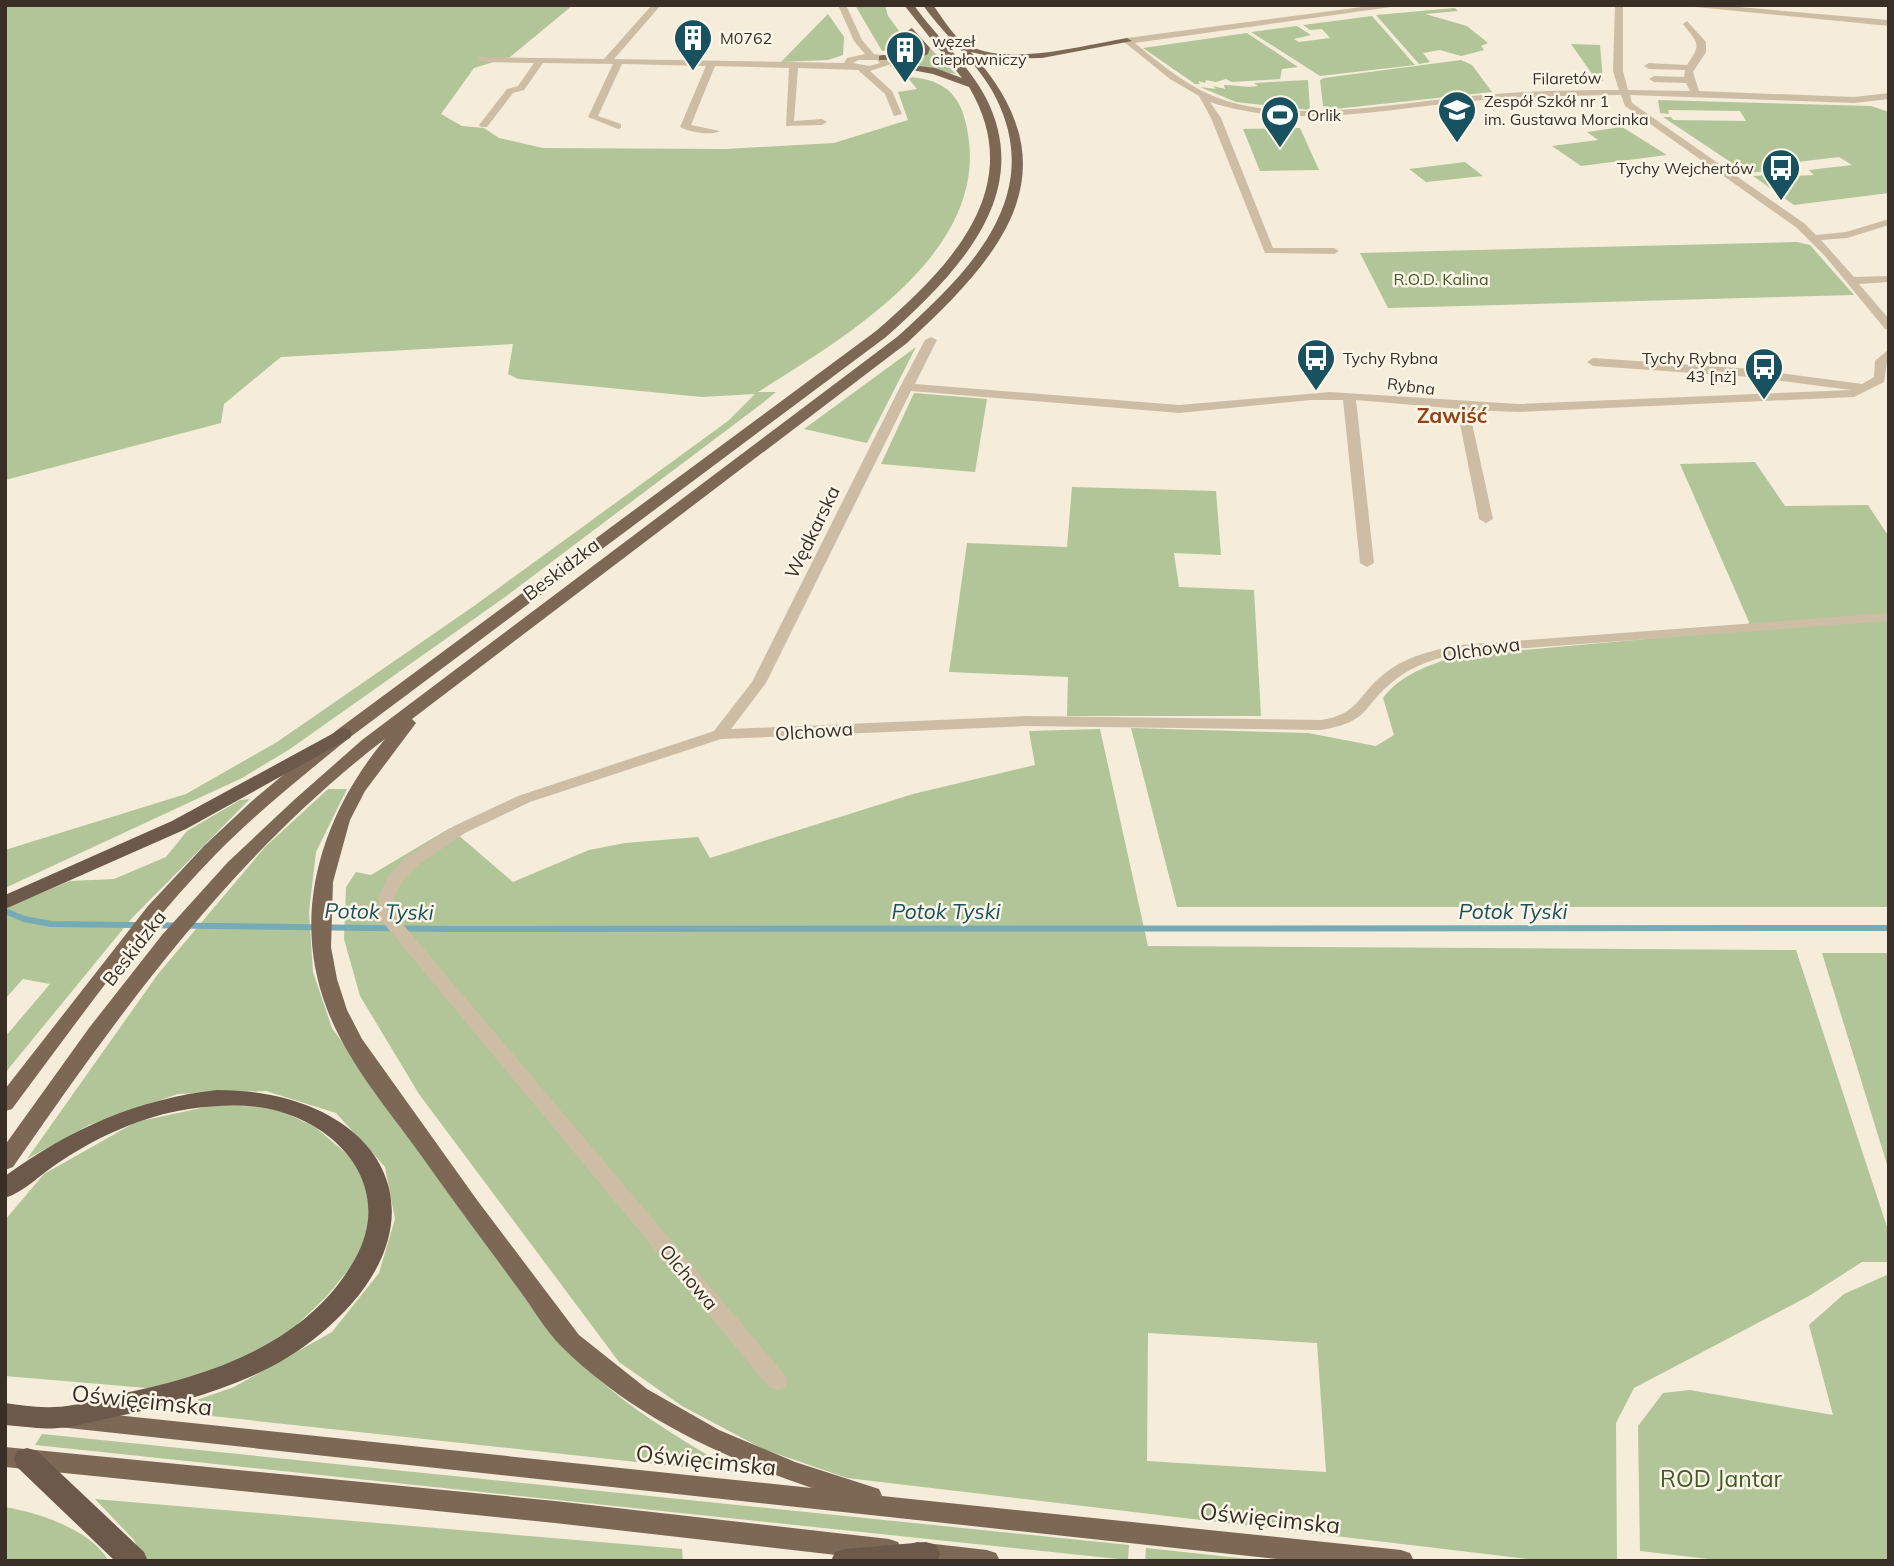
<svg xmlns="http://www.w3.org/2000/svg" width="1894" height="1566" viewBox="0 0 1894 1566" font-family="Mulish,sans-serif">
<rect width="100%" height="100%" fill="#f5ecda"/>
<g fill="#b1c598" fill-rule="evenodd">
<path d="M 5,5 L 573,5 L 510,57 L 474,68 L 441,114 L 462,126 L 484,128 L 499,138 L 543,148 L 725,149 L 834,143 L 908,120 L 898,92 L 917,89 L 907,77 C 937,78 958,90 965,120 C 999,248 848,335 758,392 L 776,392 L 760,405 L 505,597 L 290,749 L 242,778 L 5,888 L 5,850 L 186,794 L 277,742 L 474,606 L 728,421 L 755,394 L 702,397 L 518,379 L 508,374 L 513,344 L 281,357 L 224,404 L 221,423 L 5,480 Z"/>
<polygon points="855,5 885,5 888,16 911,47 882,51"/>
<polygon points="1455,8 1458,11 1425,14 1467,26 1488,43 1481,46 1484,50 1461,56 1440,50 1423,53 1430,62 1419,64 1376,15"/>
<polygon points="828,14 844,37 843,55 828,60 781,62"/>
<polygon points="1372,16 1415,65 1320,76 1251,32 1297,26 1311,35 1294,39 1299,42 1330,38 1322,29 1310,30 1303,25"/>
<polygon points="1247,33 1298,67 1282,69 1280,79 1232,82 1226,79 1216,82 1206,80 1205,83 1198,81 1200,84 1195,84 1143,48"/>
<polygon points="1571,44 1600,45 1603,81 1597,81"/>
<polygon points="930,48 956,74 891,65 891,60 927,54"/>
<polygon points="1461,60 1472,65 1492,92 1335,109 1323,106 1320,80 1324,78"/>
<path d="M 1308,80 L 1310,110 L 1236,102 L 1200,87 L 1216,89 L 1213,86 L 1225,89 L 1224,85 C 1235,85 1245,88 1258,86 L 1254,83 Z"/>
<path d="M 1658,100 L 1871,106 L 1889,112 L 1889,193 L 1794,205 L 1753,176 C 1774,174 1792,177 1814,175 L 1809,170 L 1852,165 L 1839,157 L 1762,166 L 1768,171 L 1747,173 L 1663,117 L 1671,117 L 1673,120 L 1746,121 L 1740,111 L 1668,110 L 1669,114 L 1660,113 Z"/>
<polygon points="1622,127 1667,155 1581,166 1552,146 1598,140 1587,132"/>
<polygon points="1300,128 1319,170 1260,171 1243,129"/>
<polygon points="1465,162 1483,176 1426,182 1409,169"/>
<polygon points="1797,242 1810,245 1854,295 1388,308 1360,253"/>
<polygon points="916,347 867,443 804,429"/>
<polygon points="914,393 987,399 975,472 881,464"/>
<path d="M 1755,462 L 1785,506 L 1868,505 L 1889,537 L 1889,907 L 1177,907 L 1131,728 L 1308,733 L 1376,746 L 1394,735 L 1383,698 C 1401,674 1428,666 1456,656 L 1746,630 L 1749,622 L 1680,464 Z"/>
<polygon points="1072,487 1216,491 1221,555 1174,553 1179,587 1254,590 1261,716 1067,716 1068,677 949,672 967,543 1067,547"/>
<path d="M 1100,729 L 1148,946 L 1796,950 L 1889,1233 L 1889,1262 L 1862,1262 L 1809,1296 L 1634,1388 L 1616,1423 L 1617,1561 L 1546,1561 L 847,1478 L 763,1449 L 682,1406 L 619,1362 L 419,1094 L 360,996 L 344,939 L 346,887 L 356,872 L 371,875 L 450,828 L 513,882 L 589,850 L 625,843 L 698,837 L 710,858 L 913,794 L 1035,765 L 1029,731 ZM 1148,1333 L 1317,1343 L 1326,1472 L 1147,1461 Z"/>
<path d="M 328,789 L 347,789 L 316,852 L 309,912 L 313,972 L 332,1028 L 553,1333 C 607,1397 667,1431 738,1473 L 165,1411 L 234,1387 L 332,1332 L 379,1273 L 395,1219 L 385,1167 L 336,1113 L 266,1091 L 178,1094 L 89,1125 L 27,1159 L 158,974 L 265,847 Z"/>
<polygon points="250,799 132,918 5,1073 5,1037 50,984 23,979 5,999 5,908 70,881 114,879 166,857 187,831 240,800"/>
<polygon points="1822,953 1889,953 1889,1171"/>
<polygon points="215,1105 273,1107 315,1127 361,1166 372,1214 363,1252 327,1296 280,1341 224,1371 159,1389 5,1376 5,1220 44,1174 136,1122"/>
<polygon points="1889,1274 1889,1561 1726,1561 1640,1551 1638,1426 1663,1393 1690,1390 1833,1415 1809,1325 1844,1294"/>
<polygon points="42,1434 1129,1545 1128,1560 35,1445"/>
<polygon points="95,1499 682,1549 683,1561 144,1561 134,1540"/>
<path d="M 5,1507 C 39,1513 90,1529 109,1561 L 5,1561 Z"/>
<polygon points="1146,1548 1267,1561 1145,1561"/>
</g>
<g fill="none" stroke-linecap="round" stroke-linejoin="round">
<polyline stroke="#76aab5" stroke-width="6" points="5,911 24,919 51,924 449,929 1889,928"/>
<g fill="#cebda5" fill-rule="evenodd">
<path d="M 652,5 L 661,5 L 614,59 L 844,63 L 847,58 L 865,54 L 854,41 L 838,5 L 846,5 L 862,40 L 874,54 L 882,55 L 891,64 L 870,71 L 892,91 L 902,114 L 894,116 L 885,94 L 858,70 L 798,68 L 794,121 L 822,119 L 827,122 L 822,125 L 786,126 L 789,68 L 715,66 L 691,125 L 720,131 C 711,136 689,132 680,127 L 706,66 L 622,64 L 598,116 L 621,124 L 621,128 L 618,129 L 588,117 L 613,64 L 543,63 L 524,90 L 513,93 L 487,127 L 481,127 L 479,125 L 507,89 L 518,86 L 534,63 L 482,62 L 478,59 L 479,57 L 604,59 ZM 858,60 L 877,60 L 880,63 L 869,66 L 853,63 Z"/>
<path d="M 1615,5 L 1623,5 L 1623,71 L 1628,90 L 1690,91 L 1686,83 L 1654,82 L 1649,79 L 1654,76 L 1684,77 L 1685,70 L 1649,69 L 1644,66 L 1649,63 L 1687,65 C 1702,43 1698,44 1683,24 L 1687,21 L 1706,42 L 1706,52 L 1693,72 L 1699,91 L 1854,97 L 1889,93 L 1889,99 L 1854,103 L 1630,95 L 1632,103 L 1805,224 L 1816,235 L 1846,232 L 1889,219 L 1889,225 L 1847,238 L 1821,240 L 1854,277 L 1889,276 L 1889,282 L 1859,284 L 1889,319 L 1889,330 L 1885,329 L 1825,256 L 1797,228 L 1625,106 L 1621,95 C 1571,95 1521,97 1471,101 C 1385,109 1294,130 1210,102 L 1221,118 L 1273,248 L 1334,248 L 1339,251 L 1334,254 L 1265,253 L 1211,118 L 1199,96 L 1170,79 L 1123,41 L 1130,39 C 1156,60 1182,83 1213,96 C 1286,126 1394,103 1471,96 C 1520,91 1570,90 1619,90 L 1613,71 Z"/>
<path d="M 931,337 L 937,340 L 915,384 L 1179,405 L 1330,392 L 1518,404 L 1851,390 L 1751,377 L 1593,366 L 1587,362 L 1593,358 L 1751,369 L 1862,384 L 1874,377 L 1875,361 L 1889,349 L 1884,382 L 1854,397 L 1518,412 L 1471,410 L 1470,414 L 1493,519 L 1486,523 L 1479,519 L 1458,414 L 1460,409 L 1356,400 L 1374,563 L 1367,567 L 1360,563 L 1343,400 L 1311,400 L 1179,413 L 911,391 L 766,683 L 731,729 L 1027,716 L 1321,720 C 1360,714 1357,695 1384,674 C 1406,656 1434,650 1460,645 L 1889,613 L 1889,621 L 1460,653 C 1437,658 1413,665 1395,680 C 1360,707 1373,721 1321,730 L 1027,726 L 721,739 L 530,802 L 465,833 L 418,865 L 402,881 L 394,897 L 395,915 L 785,1375 L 788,1381 L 785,1387 L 777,1390 L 769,1387 L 381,920 L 378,897 L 389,875 L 406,857 L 454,826 L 518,796 L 714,731 L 752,682 L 900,387 L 925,340 Z"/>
</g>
<g fill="#cebda5" fill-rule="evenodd">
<polygon points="1377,5 1405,5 1127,44 1122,41 1127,38"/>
<polygon points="1675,5 1716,5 1889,20 1889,26"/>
</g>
<g fill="#7d6856" fill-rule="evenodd">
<path d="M 904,5 L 914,5 C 936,37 968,63 986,98 C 1036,196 954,276 886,337 L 349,738 C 304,775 257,812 216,854 C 140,932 77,1022 12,1109 L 5,1111 L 5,1089 L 148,906 L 204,846 L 252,801 L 337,730 L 876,331 C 949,268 1029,188 969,87 L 933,74 L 890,66 L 895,63 L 935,68 L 962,78 Z"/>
<path d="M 923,5 L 933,5 C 941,16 950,31 960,40 C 998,70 1084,45 1127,38 L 1132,41 L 1042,58 L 1000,59 L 971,52 C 1077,170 1003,254 907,343 L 412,719 L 416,723 L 365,791 L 350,820 L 333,882 L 331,947 L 337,979 L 347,1010 L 362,1039 L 477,1200 L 579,1335 L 647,1389 L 719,1430 L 795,1462 L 879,1489 L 882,1496 L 1401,1550 L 1410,1553 L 1414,1561 L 1295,1561 L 59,1427 L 56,1420 L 59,1413 L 68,1410 L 812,1488 C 721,1457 630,1415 561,1346 C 545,1330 534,1310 520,1291 C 490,1250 459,1209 430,1168 C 395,1117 349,1067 327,1009 C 290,913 322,815 385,739 C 232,856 121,1011 13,1167 L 5,1170 L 5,1145 L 89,1028 L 162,935 L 228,862 L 294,800 L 362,740 L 897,337 C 967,274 1046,198 996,98 C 979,63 945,37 923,5 Z"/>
<polygon points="912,28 930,48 928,54 914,60 879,60 879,56 883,55 912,54 920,51 907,31"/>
<polygon points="5,1447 555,1501 889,1539 898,1542 902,1550 898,1558 888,1561 555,1523 5,1467"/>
<polygon points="917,1542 987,1550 996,1553 1000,1561 908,1561 904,1553 908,1545"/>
</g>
<g fill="#6c594a" fill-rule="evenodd">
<polygon points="343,728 350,730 352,734 350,738 186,829 5,909 5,895 172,821"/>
<path d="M 217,1090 C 382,1090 459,1220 319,1335 C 260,1384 183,1402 110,1418 C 93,1421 76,1427 58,1428 C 40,1430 23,1426 5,1425 L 5,1403 C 21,1405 37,1408 53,1407 C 74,1407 94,1400 115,1395 C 206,1377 306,1346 355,1259 C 393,1191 345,1130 278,1111 C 250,1103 218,1105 189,1109 C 142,1116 97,1137 58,1163 C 41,1174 24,1192 5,1198 L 5,1176 C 70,1129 137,1099 217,1090 Z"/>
<polygon points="27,1448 37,1451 144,1552 148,1561 115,1561 17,1467 14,1459 17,1451"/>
<polygon points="926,1542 936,1545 940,1554 937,1561 831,1561 835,1552 845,1549"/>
</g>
</g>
<defs>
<symbol id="building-pin" viewBox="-11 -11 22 30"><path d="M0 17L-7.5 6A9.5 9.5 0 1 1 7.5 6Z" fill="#18515f" stroke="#fbf5e7"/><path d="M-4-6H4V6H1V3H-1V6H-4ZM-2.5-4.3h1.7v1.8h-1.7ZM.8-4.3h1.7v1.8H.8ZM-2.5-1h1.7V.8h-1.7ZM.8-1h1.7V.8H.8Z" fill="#fff"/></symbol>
<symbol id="school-pin" viewBox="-11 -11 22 30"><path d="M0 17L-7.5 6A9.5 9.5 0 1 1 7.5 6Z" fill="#18515f" stroke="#fbf5e7"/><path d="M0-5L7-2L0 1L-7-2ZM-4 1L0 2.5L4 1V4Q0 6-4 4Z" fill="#fff"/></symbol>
<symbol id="stadium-pin" viewBox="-11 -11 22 30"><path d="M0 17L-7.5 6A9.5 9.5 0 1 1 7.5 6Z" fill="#18515f" stroke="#fbf5e7"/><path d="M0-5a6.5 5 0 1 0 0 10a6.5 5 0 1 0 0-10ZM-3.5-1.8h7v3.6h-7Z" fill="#fff"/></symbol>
<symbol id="bus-pin" viewBox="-11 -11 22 30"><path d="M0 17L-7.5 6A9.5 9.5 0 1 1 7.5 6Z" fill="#18515f" stroke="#fbf5e7"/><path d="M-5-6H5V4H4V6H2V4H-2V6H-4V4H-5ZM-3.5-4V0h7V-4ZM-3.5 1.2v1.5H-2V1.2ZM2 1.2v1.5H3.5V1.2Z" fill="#fff"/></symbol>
</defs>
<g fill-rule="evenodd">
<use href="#building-pin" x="671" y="16" width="44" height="60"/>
<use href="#building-pin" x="883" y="28" width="44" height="60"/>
<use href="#school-pin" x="1435" y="88" width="44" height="60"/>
<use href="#stadium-pin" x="1258" y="93" width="44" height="60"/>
<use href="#bus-pin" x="1759" y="146" width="44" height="60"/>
<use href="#bus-pin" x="1294" y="336" width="44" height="60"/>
<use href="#bus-pin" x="1742" y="345" width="44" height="60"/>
</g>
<g text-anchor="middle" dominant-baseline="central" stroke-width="5" stroke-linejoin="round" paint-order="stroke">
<g font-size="16" fill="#392f27" stroke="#fbf5e7" text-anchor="start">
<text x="720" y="38">M0762</text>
<text x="932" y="41">węzeł<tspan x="932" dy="18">ciepłowniczy</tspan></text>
<text x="1484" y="101">Zespół Szkół nr 1<tspan x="1484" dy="18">im. Gustawa Morcinka</tspan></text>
<text x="1307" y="115">Orlik</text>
<text x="1754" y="168" text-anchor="end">Tychy Wejchertów</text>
<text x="1343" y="358">Tychy Rybna</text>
<text x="1737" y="358" text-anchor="end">Tychy Rybna<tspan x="1737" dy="18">43 [nż]</tspan></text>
</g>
<g font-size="16" fill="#392f27" stroke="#fbf5e7">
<text transform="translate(1567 78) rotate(-1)">Filaretów</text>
<text transform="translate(1411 386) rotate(7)">Rybna</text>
</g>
<g font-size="16" fill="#415a28" stroke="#fbf5e7">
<text x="1441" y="279">R.O.D. Kalina</text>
</g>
<g font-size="19" fill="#392f27" stroke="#fbf5e7">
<text transform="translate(812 532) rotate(-64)">Wędkarska</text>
<text transform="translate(561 569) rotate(-37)">Beskidzka</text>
<text transform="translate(1481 649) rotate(-8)">Olchowa</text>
<text transform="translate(814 731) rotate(-4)">Olchowa</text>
<text transform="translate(134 948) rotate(-52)">Beskidzka</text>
<text transform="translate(689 1277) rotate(50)">Olchowa</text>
</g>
<g font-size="21" font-weight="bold" fill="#914417" stroke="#fbf5e7">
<text x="1452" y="415">Zawiść</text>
</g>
<g font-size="21" font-style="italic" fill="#18515f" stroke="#fbf5e7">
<text transform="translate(379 911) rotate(1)">Potok Tyski</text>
<text x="946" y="911">Potok Tyski</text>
<text x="1513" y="911">Potok Tyski</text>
</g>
<g font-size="23" fill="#392f27" stroke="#fbf5e7">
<text transform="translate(142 1400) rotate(6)">Oświęcimska</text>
<text transform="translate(706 1460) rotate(6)">Oświęcimska</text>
<text transform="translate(1270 1518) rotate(6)">Oświęcimska</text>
</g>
<g font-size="23" fill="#415a28" stroke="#fbf5e7">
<text x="1721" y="1478">ROD Jantar</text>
</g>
</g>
<rect width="1894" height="1566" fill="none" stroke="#392f27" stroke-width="14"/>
</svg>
